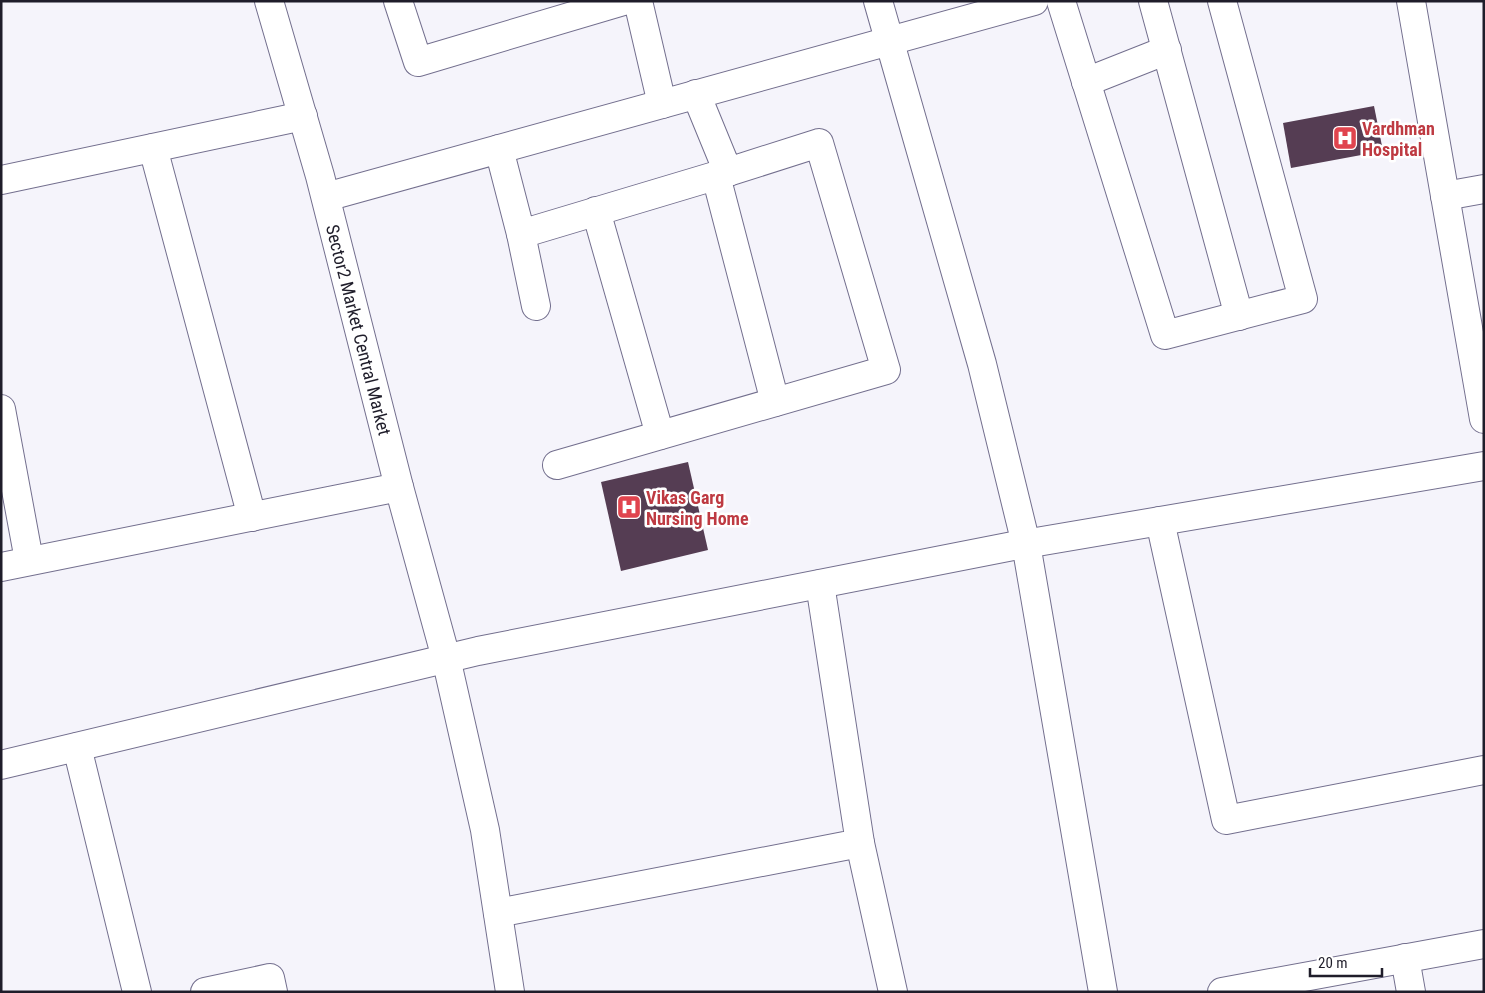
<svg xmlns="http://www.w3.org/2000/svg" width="1485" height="993" viewBox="0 0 1485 993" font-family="'Roboto Condensed',sans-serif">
<rect width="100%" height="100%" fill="#f5f4fb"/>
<g fill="#553d53">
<polygon points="1374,106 1383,151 1291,168 1283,123"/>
<polygon points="688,462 708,550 621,571 601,482"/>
</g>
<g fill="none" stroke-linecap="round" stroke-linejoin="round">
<defs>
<g id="minor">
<path id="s1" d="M 269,1 L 320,176 L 399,487 L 446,658 L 485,830 L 510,992"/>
<polyline points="398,1 418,62 623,1"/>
<polyline points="638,1 662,104"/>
<polyline points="878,1 982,364 1026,544 1103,992"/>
<polyline points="1061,1 1165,335 1303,299 1222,1"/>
<polyline points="1153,1 1239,316"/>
<polyline points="1086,82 1167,50"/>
<polyline points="153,148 252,517"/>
<polyline points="499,149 521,234 728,172"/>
<polyline points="716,176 775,402"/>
<polyline points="1,180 303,116"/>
<polyline points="1445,196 1484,189"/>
<polyline points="326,197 1034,1"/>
<polyline points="596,211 660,435"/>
<polyline points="521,234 536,306"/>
<polyline points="1,409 29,560"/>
<polyline points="557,465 886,370 819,143 728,172 696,94"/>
<polyline points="1160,521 1226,820 1484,770"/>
<polyline points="1,567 399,487"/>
<polyline points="77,747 137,992"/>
<polyline points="860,843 893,992"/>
<polyline points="498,913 860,843 820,584"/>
<polyline points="1405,958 1411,992"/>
<polyline points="205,992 270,978 273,992"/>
<polyline points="1222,992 1484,944"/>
</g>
<g id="tertiary">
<polyline points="1411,1 1484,419"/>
<polyline points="1,765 478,651 1013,546 1484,466"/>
</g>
</defs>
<use href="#minor" stroke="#736f8e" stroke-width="30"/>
<use href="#tertiary" stroke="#736f8e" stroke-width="30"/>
<use href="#minor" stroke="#fff" stroke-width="28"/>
<use href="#tertiary" stroke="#fff" stroke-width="28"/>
</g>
<defs>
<symbol id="hospital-square" viewBox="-11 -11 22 22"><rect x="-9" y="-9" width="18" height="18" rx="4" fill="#e0444e" stroke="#fff"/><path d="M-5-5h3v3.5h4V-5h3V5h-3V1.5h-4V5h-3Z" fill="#fff"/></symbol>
</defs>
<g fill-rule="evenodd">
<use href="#hospital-square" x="1331" y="124" width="28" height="28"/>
<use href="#hospital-square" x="615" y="493" width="28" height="28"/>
</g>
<g text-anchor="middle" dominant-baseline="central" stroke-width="5" stroke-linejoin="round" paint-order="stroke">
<g font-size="18" font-weight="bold" fill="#be3a42" stroke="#fff" text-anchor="start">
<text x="1362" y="128">Vardhman<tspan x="1362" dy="21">Hospital</tspan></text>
<text x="646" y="497">Vikas Garg<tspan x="646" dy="21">Nursing Home</tspan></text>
</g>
<g font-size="18" fill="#1f1d2a" stroke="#fff">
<text stroke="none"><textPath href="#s1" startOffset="341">Sector2 Market Central Market</textPath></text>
</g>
</g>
<rect width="1485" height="993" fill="none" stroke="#1f1d2a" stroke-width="5"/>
<path d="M1310 968v8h72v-8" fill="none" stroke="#1f1d2a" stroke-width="2.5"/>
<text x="1318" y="968" font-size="15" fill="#1f1d2a" stroke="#ffffff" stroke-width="4" paint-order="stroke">20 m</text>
</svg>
